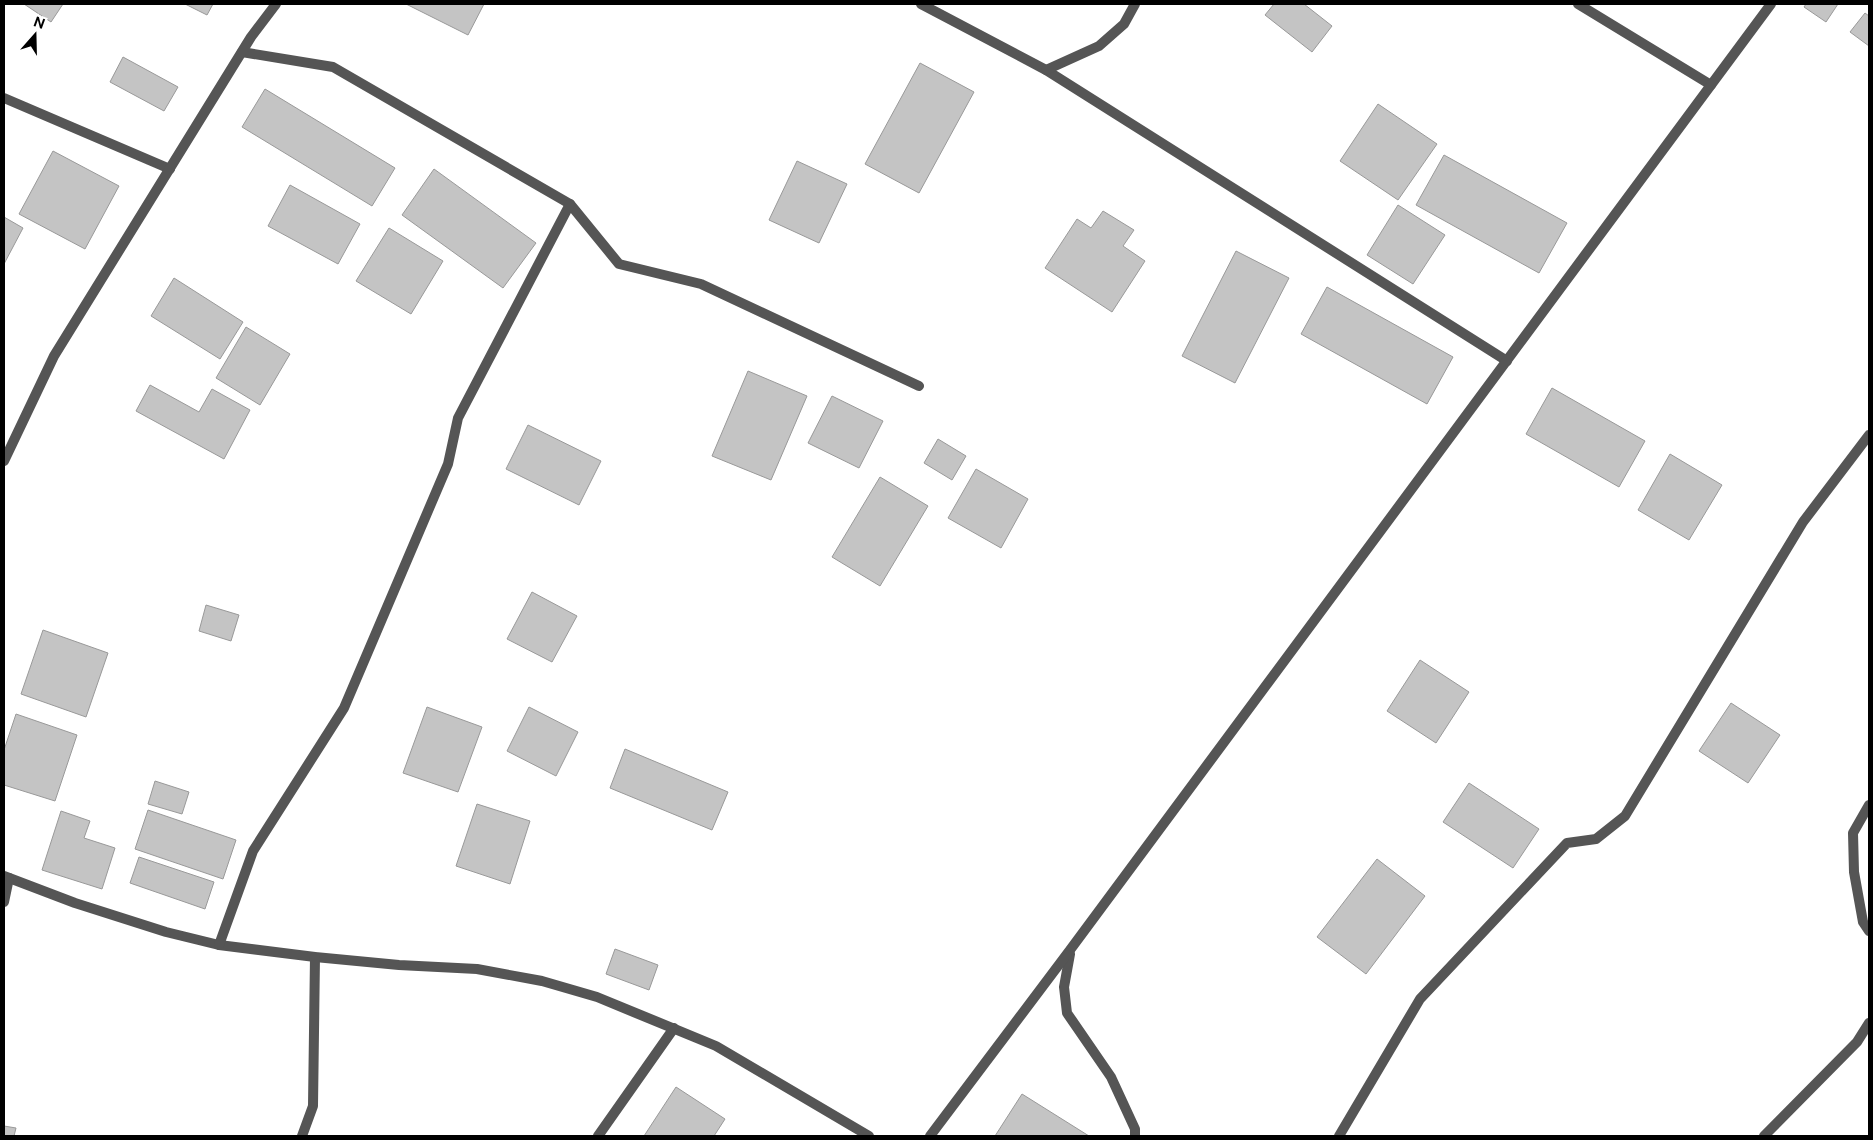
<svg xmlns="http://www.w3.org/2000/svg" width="1873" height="1140" viewBox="0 0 1873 1140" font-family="'Public Sans',sans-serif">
<rect width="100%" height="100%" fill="#fff"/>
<g fill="#c4c4c4" stroke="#999">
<polygon points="24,4 63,4 51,22"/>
<polygon points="185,4 213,4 207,15"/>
<polygon points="406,4 484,4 468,35"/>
<polygon points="1274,4 1304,4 1332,26 1312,52 1265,15"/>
<polygon points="1806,4 1838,4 1826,22 1804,7"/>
<polygon points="1865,13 1869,16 1869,46 1850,32"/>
<polygon points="123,57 178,87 164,111 110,82"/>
<polygon points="920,63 974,92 919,193 865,164"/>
<polygon points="265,89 395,168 372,206 242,127"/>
<polygon points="1378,104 1437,144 1398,200 1340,161"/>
<polygon points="53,151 119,186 85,249 19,214"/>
<polygon points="1444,155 1567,223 1539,273 1416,205"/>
<polygon points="797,161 847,184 819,243 769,220"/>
<polygon points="434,169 536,243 503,288 402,215"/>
<polygon points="290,185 360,224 338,264 268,226"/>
<polygon points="1398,205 1445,235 1413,284 1367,255"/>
<polygon points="1103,211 1134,230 1123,246 1145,261 1112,312 1045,268 1077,219 1091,228"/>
<polygon points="4,217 23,228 4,264"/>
<polygon points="389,228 443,261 411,314 356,281"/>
<polygon points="1236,251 1289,278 1235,383 1182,356"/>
<polygon points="174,278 243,322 220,359 151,316"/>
<polygon points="1327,287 1453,357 1427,404 1301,334"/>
<polygon points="246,327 290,354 260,405 216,378"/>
<polygon points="748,371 807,396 771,480 712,456"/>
<polygon points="150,385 199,412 212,389 250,410 224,459 136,411"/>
<polygon points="1552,388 1645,441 1619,487 1526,434"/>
<polygon points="832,396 883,421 859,468 808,443"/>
<polygon points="528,425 601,461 579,505 506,469"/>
<polygon points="938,439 966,456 952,480 924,463"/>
<polygon points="1670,454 1722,485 1689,540 1638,510"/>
<polygon points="976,469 1028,499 1001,548 948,518"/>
<polygon points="880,477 928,506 880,586 832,557"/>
<polygon points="532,592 577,616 552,662 507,639"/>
<polygon points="206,605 239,615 231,641 199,631"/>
<polygon points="43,630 108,653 86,717 21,694"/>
<polygon points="1420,660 1469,692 1436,743 1387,711"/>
<polygon points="1731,703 1780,735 1748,783 1699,751"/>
<polygon points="427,707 482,727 458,792 403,773"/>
<polygon points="529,707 578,732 556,776 507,751"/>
<polygon points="16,714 77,735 55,801 4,785 4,750"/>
<polygon points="625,749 728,792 712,830 610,788"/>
<polygon points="155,781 189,792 182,814 148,804"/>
<polygon points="1469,783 1539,829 1513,868 1443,822"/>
<polygon points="477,804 530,821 510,884 456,866"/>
<polygon points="148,810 236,840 223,879 135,849"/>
<polygon points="61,811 90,821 84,838 115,848 102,889 42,870"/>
<polygon points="139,857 214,882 205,909 130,883"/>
<polygon points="1377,859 1425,896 1366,974 1317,937"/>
<polygon points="615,949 658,965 649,990 606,974"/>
<polygon points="676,1087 725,1119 714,1136 644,1136"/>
<polygon points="1022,1094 1089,1136 995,1136"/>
<polygon points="4,1126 16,1128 14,1136 4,1136"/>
</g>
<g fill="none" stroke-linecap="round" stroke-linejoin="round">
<g stroke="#555" stroke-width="10">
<polyline points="921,4 1046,70 1507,361"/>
<polyline points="1578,4 1711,85"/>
<polyline points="242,52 333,67 570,204 619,264 701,284 919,386"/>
<polyline points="1046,70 1099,46 1124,24 1135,4"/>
<polyline points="4,98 170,169"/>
<polyline points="4,461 54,356 251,37 276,4"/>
<polyline points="1869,805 1853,833 1854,872 1863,922 1869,931"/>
<polyline points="4,876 75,903 166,932 219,945 315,957 399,965 477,969 542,981 597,997 716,1046 869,1136"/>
<polyline points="4,902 9,878"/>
<polyline points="219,945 253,851 344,708 448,464 458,418 570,204"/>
<polyline points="1070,954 1064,987 1067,1013 1111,1077 1135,1129 1135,1136"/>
<polyline points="302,1136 313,1106 315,957"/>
<polyline points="598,1136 674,1028"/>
<polyline points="930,1136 1070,950 1771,4"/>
<polyline points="1339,1136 1420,999 1567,843 1596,839 1625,816 1803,522 1869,435"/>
<polyline points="1764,1136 1857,1042 1869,1023"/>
</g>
</g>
<rect width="1873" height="1140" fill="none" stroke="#000000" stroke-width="10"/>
<g transform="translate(35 35) rotate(20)" stroke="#ffffff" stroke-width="4" paint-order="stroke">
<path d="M0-4L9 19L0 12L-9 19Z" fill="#000000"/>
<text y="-8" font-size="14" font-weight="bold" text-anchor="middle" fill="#000000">N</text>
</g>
</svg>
